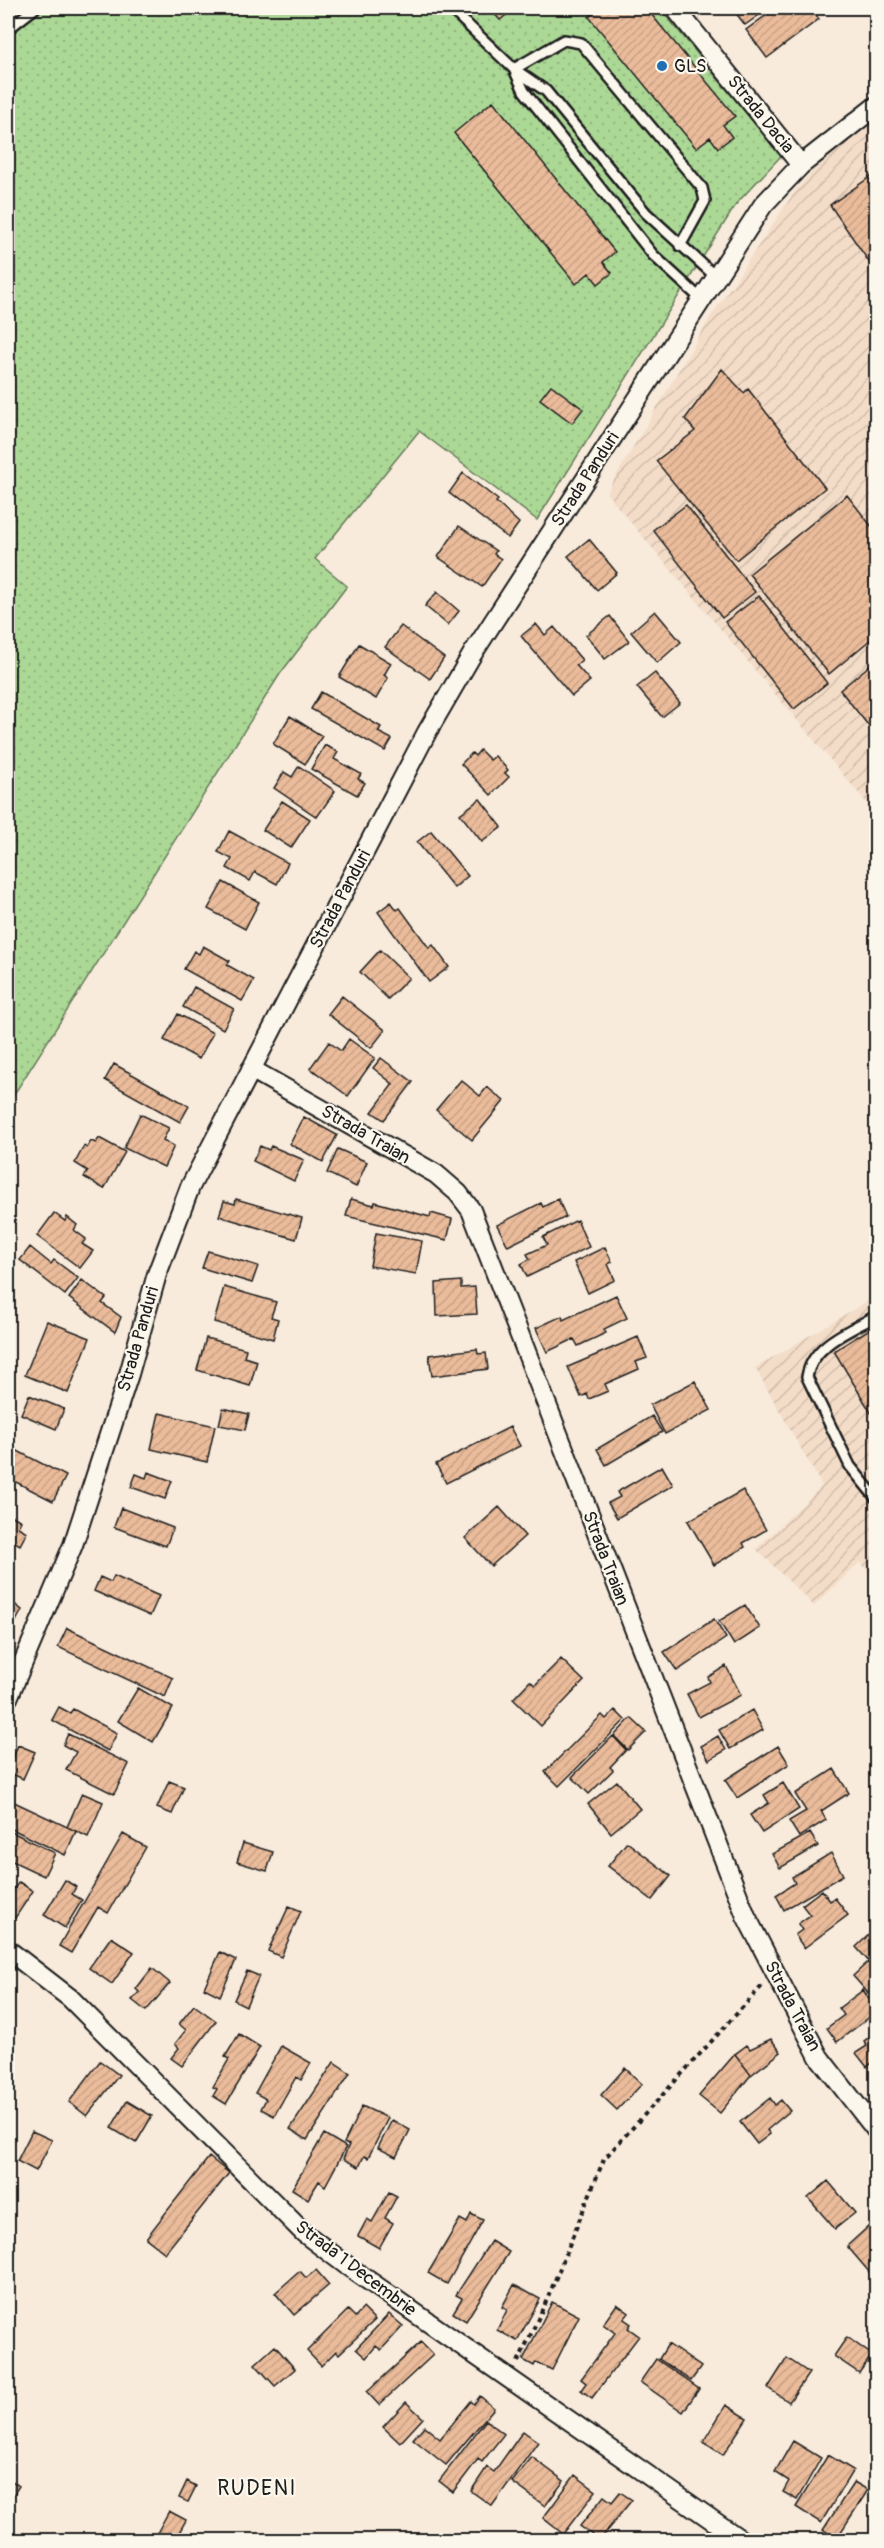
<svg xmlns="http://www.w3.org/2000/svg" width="884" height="2548" viewBox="0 0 884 2548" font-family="Pangolin,sans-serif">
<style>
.industrial{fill:url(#industrial-furrows)}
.grass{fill:url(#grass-dots);stroke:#647a59;stroke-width:1.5}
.building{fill:url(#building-hatch);stroke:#1c1c1c;stroke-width:1.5}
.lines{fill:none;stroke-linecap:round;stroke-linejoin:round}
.service-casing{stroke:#1c1c1c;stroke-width:14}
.minor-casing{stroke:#1c1c1c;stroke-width:22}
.path{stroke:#1c1c1c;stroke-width:4;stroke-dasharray:4.5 4.5;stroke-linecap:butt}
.service{stroke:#fbf7ec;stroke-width:9}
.minor{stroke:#fbf7ec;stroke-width:18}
.poi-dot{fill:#1f6fb2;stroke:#fbf7ec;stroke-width:2}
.labels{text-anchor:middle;stroke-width:4.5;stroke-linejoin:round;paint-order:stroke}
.poi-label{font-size:18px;fill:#1c1c1c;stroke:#fbf7ec;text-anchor:start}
.street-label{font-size:18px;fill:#1c1c1c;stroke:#fbf7ec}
.quarter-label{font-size:21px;letter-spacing:1.5px;fill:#1c1c1c;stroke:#fbf7ec}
</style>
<defs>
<pattern id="industrial-furrows" width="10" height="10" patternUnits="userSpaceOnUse" patternTransform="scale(1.5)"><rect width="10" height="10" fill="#f4ddc8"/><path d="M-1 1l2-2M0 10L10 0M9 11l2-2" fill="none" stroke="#d1bdab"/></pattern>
<pattern id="grass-dots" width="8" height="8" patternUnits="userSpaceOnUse" patternTransform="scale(1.5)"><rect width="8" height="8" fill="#acd896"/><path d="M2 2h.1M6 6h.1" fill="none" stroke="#93b981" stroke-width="1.8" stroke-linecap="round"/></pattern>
<pattern id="building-hatch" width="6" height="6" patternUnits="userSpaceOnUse" patternTransform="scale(1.5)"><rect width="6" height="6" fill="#ebbc9b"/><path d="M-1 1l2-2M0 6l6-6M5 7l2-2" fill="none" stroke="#c9a185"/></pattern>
</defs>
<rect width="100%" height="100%" fill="#f8ebdc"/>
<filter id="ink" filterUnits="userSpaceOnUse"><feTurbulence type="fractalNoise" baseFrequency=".0167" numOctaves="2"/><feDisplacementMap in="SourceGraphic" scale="12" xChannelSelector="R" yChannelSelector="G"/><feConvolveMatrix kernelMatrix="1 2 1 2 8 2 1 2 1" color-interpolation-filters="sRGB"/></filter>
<g filter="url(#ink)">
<path class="industrial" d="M 876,117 L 876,814 L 606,493 L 708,321 L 795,191 L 820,163 Z
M 876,1296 L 876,1580 L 860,1562 L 814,1606 L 756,1549 L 822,1486 L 755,1368 Z"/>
<path class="grass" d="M 8,8 L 660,8 L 781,156 L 737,203 L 537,520 L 419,431 L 315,559 L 347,586 L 280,674 L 8,1104 Z"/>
<path class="building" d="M 489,8 L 515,8 L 500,20 Z
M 601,8 L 646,8 L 735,116 L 723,125 L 732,137 L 718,148 L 710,137 L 696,148 L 589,17 Z
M 732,8 L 769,8 L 745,25 Z
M 776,8 L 811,8 L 819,19 L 767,58 L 746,30 Z
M 493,101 L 615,252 L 603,262 L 612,273 L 598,284 L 589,273 L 576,284 L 454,133 Z
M 876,173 L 876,272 L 830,205 Z
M 722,369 L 744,393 L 748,389 L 825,488 L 736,560 L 656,461 L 695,431 L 685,419 Z
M 551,385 L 583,409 L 572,423 L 540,399 Z
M 463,473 L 498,500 L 496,502 L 519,523 L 508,538 L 449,493 Z
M 847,495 L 876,532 L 876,635 L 829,674 L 749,574 Z
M 686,505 L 755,592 L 722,618 L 653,530 Z
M 459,526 L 496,551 L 494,554 L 501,559 L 482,587 L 438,557 Z
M 589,539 L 617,573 L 597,590 L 568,556 Z
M 437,592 L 459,611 L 448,625 L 425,606 Z
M 759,596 L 827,683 L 794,709 L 725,622 Z
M 655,611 L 681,642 L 657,663 L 631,632 Z
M 610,616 L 629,641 L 605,659 L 586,635 Z
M 536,624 L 545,635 L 554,627 L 582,660 L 576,665 L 590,681 L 572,696 L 521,636 Z
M 401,626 L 444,658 L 430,679 L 385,647 Z
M 359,644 L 391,663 L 384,675 L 388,678 L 376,699 L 339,677 Z
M 876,660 L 876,735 L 840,690 Z
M 655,673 L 680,703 L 662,717 L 637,687 Z
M 321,692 L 381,727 L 378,732 L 392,739 L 385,751 L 311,709 Z
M 290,716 L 322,736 L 305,764 L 273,744 Z
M 325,745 L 338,752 L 334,759 L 361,774 L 358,779 L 365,783 L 357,795 L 311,769 Z
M 480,750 L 490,760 L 495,756 L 508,770 L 505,773 L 509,777 L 491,795 L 461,764 L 472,753 L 475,756 Z
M 299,766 L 335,791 L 317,817 L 274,788 L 284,772 L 292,777 Z
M 480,799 L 502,827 L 482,842 L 460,814 Z
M 282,801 L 310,819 L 291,848 L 263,830 Z
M 229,831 L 288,863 L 277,884 L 255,872 L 250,881 L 227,868 L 232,859 L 218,852 Z
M 431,831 L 468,876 L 454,888 L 417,842 Z
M 223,882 L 259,902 L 245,929 L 208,909 Z
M 391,902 L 397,910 L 400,908 L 429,948 L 433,945 L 449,967 L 429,982 L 378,912 Z
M 203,946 L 230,961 L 227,965 L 254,980 L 242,1001 L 184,969 L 194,951 L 199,954 Z
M 380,950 L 409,978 L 388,999 L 360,972 Z
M 194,987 L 234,1009 L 223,1029 L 183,1007 Z
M 342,996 L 385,1030 L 371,1048 L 328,1014 Z
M 178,1014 L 213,1033 L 199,1059 L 164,1040 Z
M 349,1039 L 375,1058 L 348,1096 L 310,1068 L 329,1042 L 341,1051 Z
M 381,1058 L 413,1082 L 384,1120 L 372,1112 L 393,1084 L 373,1068 Z
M 114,1064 L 189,1106 L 180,1122 L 105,1080 Z
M 461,1080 L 480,1096 L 487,1087 L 504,1101 L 472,1140 L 436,1110 Z
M 140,1114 L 169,1128 L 163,1140 L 174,1146 L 164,1167 L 124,1148 Z
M 304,1117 L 337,1135 L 323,1162 L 290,1144 Z
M 99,1138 L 125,1152 L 104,1189 L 84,1177 L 88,1171 L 75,1163 L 84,1146 L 87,1148 L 91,1141 L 96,1143 Z
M 260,1146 L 269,1150 L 271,1146 L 304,1160 L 294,1181 L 253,1161 Z
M 338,1149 L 367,1162 L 356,1187 L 327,1173 Z
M 236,1199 L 302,1218 L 296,1239 L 219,1216 L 224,1201 L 235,1204 Z
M 351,1199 L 374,1205 L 375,1202 L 430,1217 L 431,1213 L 452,1219 L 447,1240 L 346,1216 Z
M 558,1199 L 566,1217 L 508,1246 L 497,1225 L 541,1203 L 543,1207 Z
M 54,1213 L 65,1221 L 67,1217 L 77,1225 L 74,1230 L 86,1239 L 82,1244 L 93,1251 L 80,1268 L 37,1236 Z
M 577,1220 L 589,1247 L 527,1277 L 521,1264 L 530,1259 L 527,1254 L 547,1245 L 543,1237 Z
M 376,1233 L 422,1241 L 416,1274 L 370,1266 Z
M 30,1247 L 51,1264 L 54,1260 L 78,1278 L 65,1295 L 20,1260 Z
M 605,1247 L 612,1262 L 608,1264 L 615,1280 L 588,1293 L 574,1262 Z
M 208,1251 L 258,1266 L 252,1283 L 202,1268 Z
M 82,1280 L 106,1298 L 102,1303 L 121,1317 L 115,1332 L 69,1298 Z
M 461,1281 L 461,1288 L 475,1287 L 477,1314 L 437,1316 L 436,1283 Z
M 224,1287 L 276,1302 L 271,1317 L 278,1319 L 273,1339 L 214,1322 Z
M 616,1295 L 627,1318 L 604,1329 L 606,1333 L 578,1346 L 574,1339 L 547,1352 L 536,1328 L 562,1316 L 563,1320 Z
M 47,1321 L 90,1338 L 68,1393 L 25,1375 Z
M 876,1325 L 876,1421 L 834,1351 Z
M 638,1337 L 647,1358 L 636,1362 L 639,1369 L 605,1384 L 608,1391 L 589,1399 L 587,1394 L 581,1397 L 568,1367 Z
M 206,1338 L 246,1349 L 244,1357 L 257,1361 L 250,1386 L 197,1370 Z
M 477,1349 L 478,1354 L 486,1353 L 488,1369 L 432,1376 L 429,1355 Z
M 695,1381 L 711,1410 L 665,1434 L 650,1405 Z
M 29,1395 L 64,1409 L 56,1429 L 21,1414 Z
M 223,1408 L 249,1414 L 245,1430 L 219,1425 Z
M 159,1413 L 215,1426 L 207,1462 L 151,1449 Z
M 652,1416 L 662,1432 L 606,1465 L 597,1449 Z
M 510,1427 L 520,1446 L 446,1483 L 436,1464 Z
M 8,1446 L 66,1476 L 53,1501 L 8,1478 Z
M 662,1466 L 673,1485 L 617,1518 L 608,1503 L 620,1497 L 617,1492 Z
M 148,1472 L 172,1481 L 165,1499 L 131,1487 L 136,1474 L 146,1478 Z
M 743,1490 L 766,1530 L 743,1543 L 745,1547 L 714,1565 L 688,1521 Z
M 499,1507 L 525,1536 L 491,1566 L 465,1538 Z
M 121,1508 L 173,1528 L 166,1546 L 114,1527 Z
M 8,1513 L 21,1521 L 18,1527 L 27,1532 L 20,1545 L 8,1538 Z
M 114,1576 L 159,1596 L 150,1616 L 94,1591 L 100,1577 L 111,1582 Z
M 8,1599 L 22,1610 L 15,1623 L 8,1618 Z
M 745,1605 L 760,1628 L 734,1645 L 719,1621 Z
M 714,1619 L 726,1638 L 677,1671 L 664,1652 Z
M 67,1628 L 173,1678 L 165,1697 L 58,1647 Z
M 561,1659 L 584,1681 L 541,1726 L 513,1699 L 530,1681 L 535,1685 Z
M 726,1666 L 741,1695 L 699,1717 L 687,1694 L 710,1682 L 708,1677 Z
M 138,1688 L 173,1708 L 153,1742 L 118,1721 Z
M 59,1707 L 70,1713 L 73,1709 L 117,1733 L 108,1751 L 52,1720 Z
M 615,1710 L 625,1720 L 559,1786 L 545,1772 L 602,1715 L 606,1719 Z
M 752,1710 L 763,1730 L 730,1749 L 719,1730 Z
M 631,1718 L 646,1732 L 628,1750 L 614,1736 Z
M 68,1734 L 129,1764 L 114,1794 L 66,1770 L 76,1752 L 63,1745 Z
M 613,1736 L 626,1750 L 610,1767 L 613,1770 L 589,1794 L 572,1777 Z
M 718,1736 L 726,1750 L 709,1760 L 701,1746 Z
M 18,1745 L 35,1752 L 23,1779 L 8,1772 Z
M 778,1746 L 789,1764 L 737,1798 L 725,1780 Z
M 834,1769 L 849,1793 L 821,1811 L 826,1820 L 799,1837 L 789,1821 L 806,1811 L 795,1794 Z
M 169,1781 L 184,1787 L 172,1814 L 157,1808 Z
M 617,1781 L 640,1809 L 611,1833 L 588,1804 Z
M 783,1783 L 799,1809 L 762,1833 L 750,1815 L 769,1803 L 764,1795 Z
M 82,1793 L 103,1802 L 88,1837 L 67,1827 Z
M 10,1800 L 76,1831 L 65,1855 L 8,1827 Z
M 12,1832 L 55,1853 L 44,1876 L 8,1859 L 8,1841 Z
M 810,1833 L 818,1846 L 780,1868 L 772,1854 Z
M 123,1834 L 146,1847 L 108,1913 L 98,1907 L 71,1953 L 59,1946 Z
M 627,1842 L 671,1876 L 652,1900 L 608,1866 Z
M 243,1843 L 273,1852 L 267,1871 L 237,1862 Z
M 831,1853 L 843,1875 L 784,1910 L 776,1895 L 795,1883 L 792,1877 Z
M 65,1880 L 76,1887 L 72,1894 L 82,1900 L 65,1928 L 44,1915 Z
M 19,1882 L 33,1891 L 15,1918 L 8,1913 L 8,1886 L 13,1890 Z
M 822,1890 L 830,1901 L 835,1898 L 848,1915 L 804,1948 L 795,1935 L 802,1930 L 798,1924 L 810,1915 L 802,1905 Z
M 289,1906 L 301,1911 L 281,1957 L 268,1951 Z
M 876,1928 L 876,1957 L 870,1963 L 856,1947 Z
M 111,1937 L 134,1952 L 112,1984 L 89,1968 Z
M 220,1952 L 236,1960 L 220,1996 L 204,1988 Z
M 868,1962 L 876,1971 L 876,1985 L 868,1993 L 853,1976 Z
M 152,1968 L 170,1983 L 146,2011 L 132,2000 L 139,1992 L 136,1989 Z
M 247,1971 L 259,1976 L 246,2006 L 234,2000 Z
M 863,1990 L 869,1999 L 874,1995 L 876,1999 L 876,2012 L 837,2042 L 827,2028 L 844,2015 L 839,2008 Z
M 194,2005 L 216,2021 L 182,2066 L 171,2058 L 179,2048 L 175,2044 L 186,2030 L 179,2024 Z
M 875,2033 L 876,2060 L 867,2067 L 856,2053 L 867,2046 L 864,2041 Z
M 239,2034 L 260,2047 L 226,2104 L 213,2096 L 217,2089 L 213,2087 L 229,2059 L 225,2057 Z
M 771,2039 L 781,2052 L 751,2075 L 735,2054 L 747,2045 L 750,2049 Z
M 281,2046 L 311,2063 L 301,2080 L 296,2077 L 274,2116 L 261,2109 L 266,2099 L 255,2093 Z
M 735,2054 L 751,2075 L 720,2113 L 699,2096 Z
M 100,2061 L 119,2075 L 87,2116 L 69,2102 Z
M 334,2062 L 350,2073 L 307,2140 L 290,2129 Z
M 625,2068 L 642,2084 L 617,2110 L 601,2095 Z
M 770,2098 L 775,2105 L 781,2100 L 790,2111 L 767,2130 L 770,2134 L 757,2144 L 740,2122 Z
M 127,2101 L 152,2116 L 136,2143 L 111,2128 Z
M 362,2106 L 388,2118 L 368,2158 L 364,2156 L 359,2167 L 343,2159 L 349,2145 L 344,2143 Z
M 392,2120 L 410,2130 L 396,2157 L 378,2148 Z
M 32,2131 L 52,2140 L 36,2171 L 17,2161 Z
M 324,2134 L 346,2147 L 325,2186 L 319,2181 L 308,2199 L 292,2189 Z
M 209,2157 L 229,2173 L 165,2253 L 146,2238 Z
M 828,2181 L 855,2213 L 835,2229 L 808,2198 Z
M 389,2192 L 397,2196 L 385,2218 L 393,2223 L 379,2248 L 358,2236 L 367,2219 L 372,2222 Z
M 471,2214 L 483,2220 L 447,2284 L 428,2273 L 460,2219 L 467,2223 Z
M 869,2226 L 874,2231 L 876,2229 L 876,2268 L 870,2273 L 847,2246 Z
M 491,2241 L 509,2252 L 466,2321 L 453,2313 L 462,2298 L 456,2295 Z
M 316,2270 L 329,2285 L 294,2315 L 275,2293 L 300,2271 L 306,2278 Z
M 514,2285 L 540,2299 L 517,2341 L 497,2330 L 507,2310 L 502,2307 Z
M 552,2302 L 579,2316 L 552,2370 L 536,2362 L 534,2366 L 523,2360 Z
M 617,2304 L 629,2313 L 624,2319 L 631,2324 L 628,2328 L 639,2336 L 592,2398 L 581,2390 L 586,2383 L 581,2379 L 615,2333 L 603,2324 Z
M 363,2308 L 375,2320 L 339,2354 L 336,2351 L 321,2366 L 307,2351 L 348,2310 L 355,2317 Z
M 389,2314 L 403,2326 L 381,2350 L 376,2346 L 366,2358 L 356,2349 Z
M 847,2337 L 872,2355 L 859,2373 L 834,2356 Z
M 421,2342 L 433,2355 L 379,2405 L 367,2392 Z
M 668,2344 L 701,2367 L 691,2381 L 659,2359 Z
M 275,2346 L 295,2369 L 275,2386 L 255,2364 Z
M 787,2358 L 809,2373 L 789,2402 L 768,2388 Z
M 656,2359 L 699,2389 L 683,2412 L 640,2382 Z
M 480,2396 L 494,2408 L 446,2465 L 413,2439 L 424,2426 L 440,2439 L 471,2401 L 474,2404 Z
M 406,2402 L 423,2418 L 400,2443 L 383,2427 Z
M 726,2405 L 747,2418 L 723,2455 L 703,2442 Z
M 486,2420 L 504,2434 L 482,2462 L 478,2459 L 453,2492 L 439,2481 Z
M 523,2431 L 538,2442 L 492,2506 L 471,2491 L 487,2467 L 494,2472 Z
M 793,2441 L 821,2458 L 797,2500 L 783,2492 L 789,2481 L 775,2472 Z
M 828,2455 L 853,2470 L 821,2523 L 796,2507 Z
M 532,2457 L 564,2481 L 545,2506 L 512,2482 Z
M 575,2475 L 596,2491 L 563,2534 L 543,2518 Z
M 8,2478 L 19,2486 L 8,2503 Z
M 187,2481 L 196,2486 L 188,2502 L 179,2498 Z
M 854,2482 L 868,2490 L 837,2538 L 823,2530 Z
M 620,2492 L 632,2500 L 599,2540 L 580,2526 L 604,2496 L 612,2502 Z
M 169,2511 L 186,2520 L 175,2540 L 157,2533 Z"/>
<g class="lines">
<g class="service-casing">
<path id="service" d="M 450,8 L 514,69 L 546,91 L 646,213 L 715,276
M 8,29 L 35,8
M 514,69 L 564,40 L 581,43 L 702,188 L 705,201 L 680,246
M 514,69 L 524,91 L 653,255 L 701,299
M 876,1316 C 850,1331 812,1344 807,1377 L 850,1466 L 876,1498"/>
</g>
<g class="minor-casing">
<path id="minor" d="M 675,8 L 801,165
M 251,1069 L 436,1174 L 458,1193 L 471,1210 L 746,1916 L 819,2057 L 876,2130
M 8,1698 L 73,1545 L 129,1374 L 157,1274 L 190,1187 L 427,732 L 473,653 L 763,205 L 801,165 L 876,106
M 8,1950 L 70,1998 L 304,2233 L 349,2267 L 741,2540"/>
</g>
<path class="path" d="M 518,2362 L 549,2295 L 604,2159 L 762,1986"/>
<use href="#service" class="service"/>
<use href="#minor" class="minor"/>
</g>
</g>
<circle class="poi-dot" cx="662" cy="66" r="6"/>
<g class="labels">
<g class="poi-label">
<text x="674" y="72">GLS</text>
</g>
<g class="street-label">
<text transform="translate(761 114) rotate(51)" y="6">Strada Dacia</text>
<text transform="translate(585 479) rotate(-57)" y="6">Strada Panduri</text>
<text transform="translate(340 899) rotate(-62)" y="6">Strada Panduri</text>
<text transform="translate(366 1134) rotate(30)" y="6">Strada Traian</text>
<text transform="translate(138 1339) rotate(-74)" y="6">Strada Panduri</text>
<text transform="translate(606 1558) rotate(69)" y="6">Strada Traian</text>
<text transform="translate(793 2006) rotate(62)" y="6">Strada Traian</text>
<text transform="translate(356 2268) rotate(37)" y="6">Strada 1 Decembrie</text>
</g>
<g class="quarter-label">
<text x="257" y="2495">RUDENI</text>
</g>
</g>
<rect width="884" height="2548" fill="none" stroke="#fbf7ec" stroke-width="30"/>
<rect x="15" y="15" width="854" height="2518" fill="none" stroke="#1c1c1c" stroke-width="2" filter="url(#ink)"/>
</svg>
